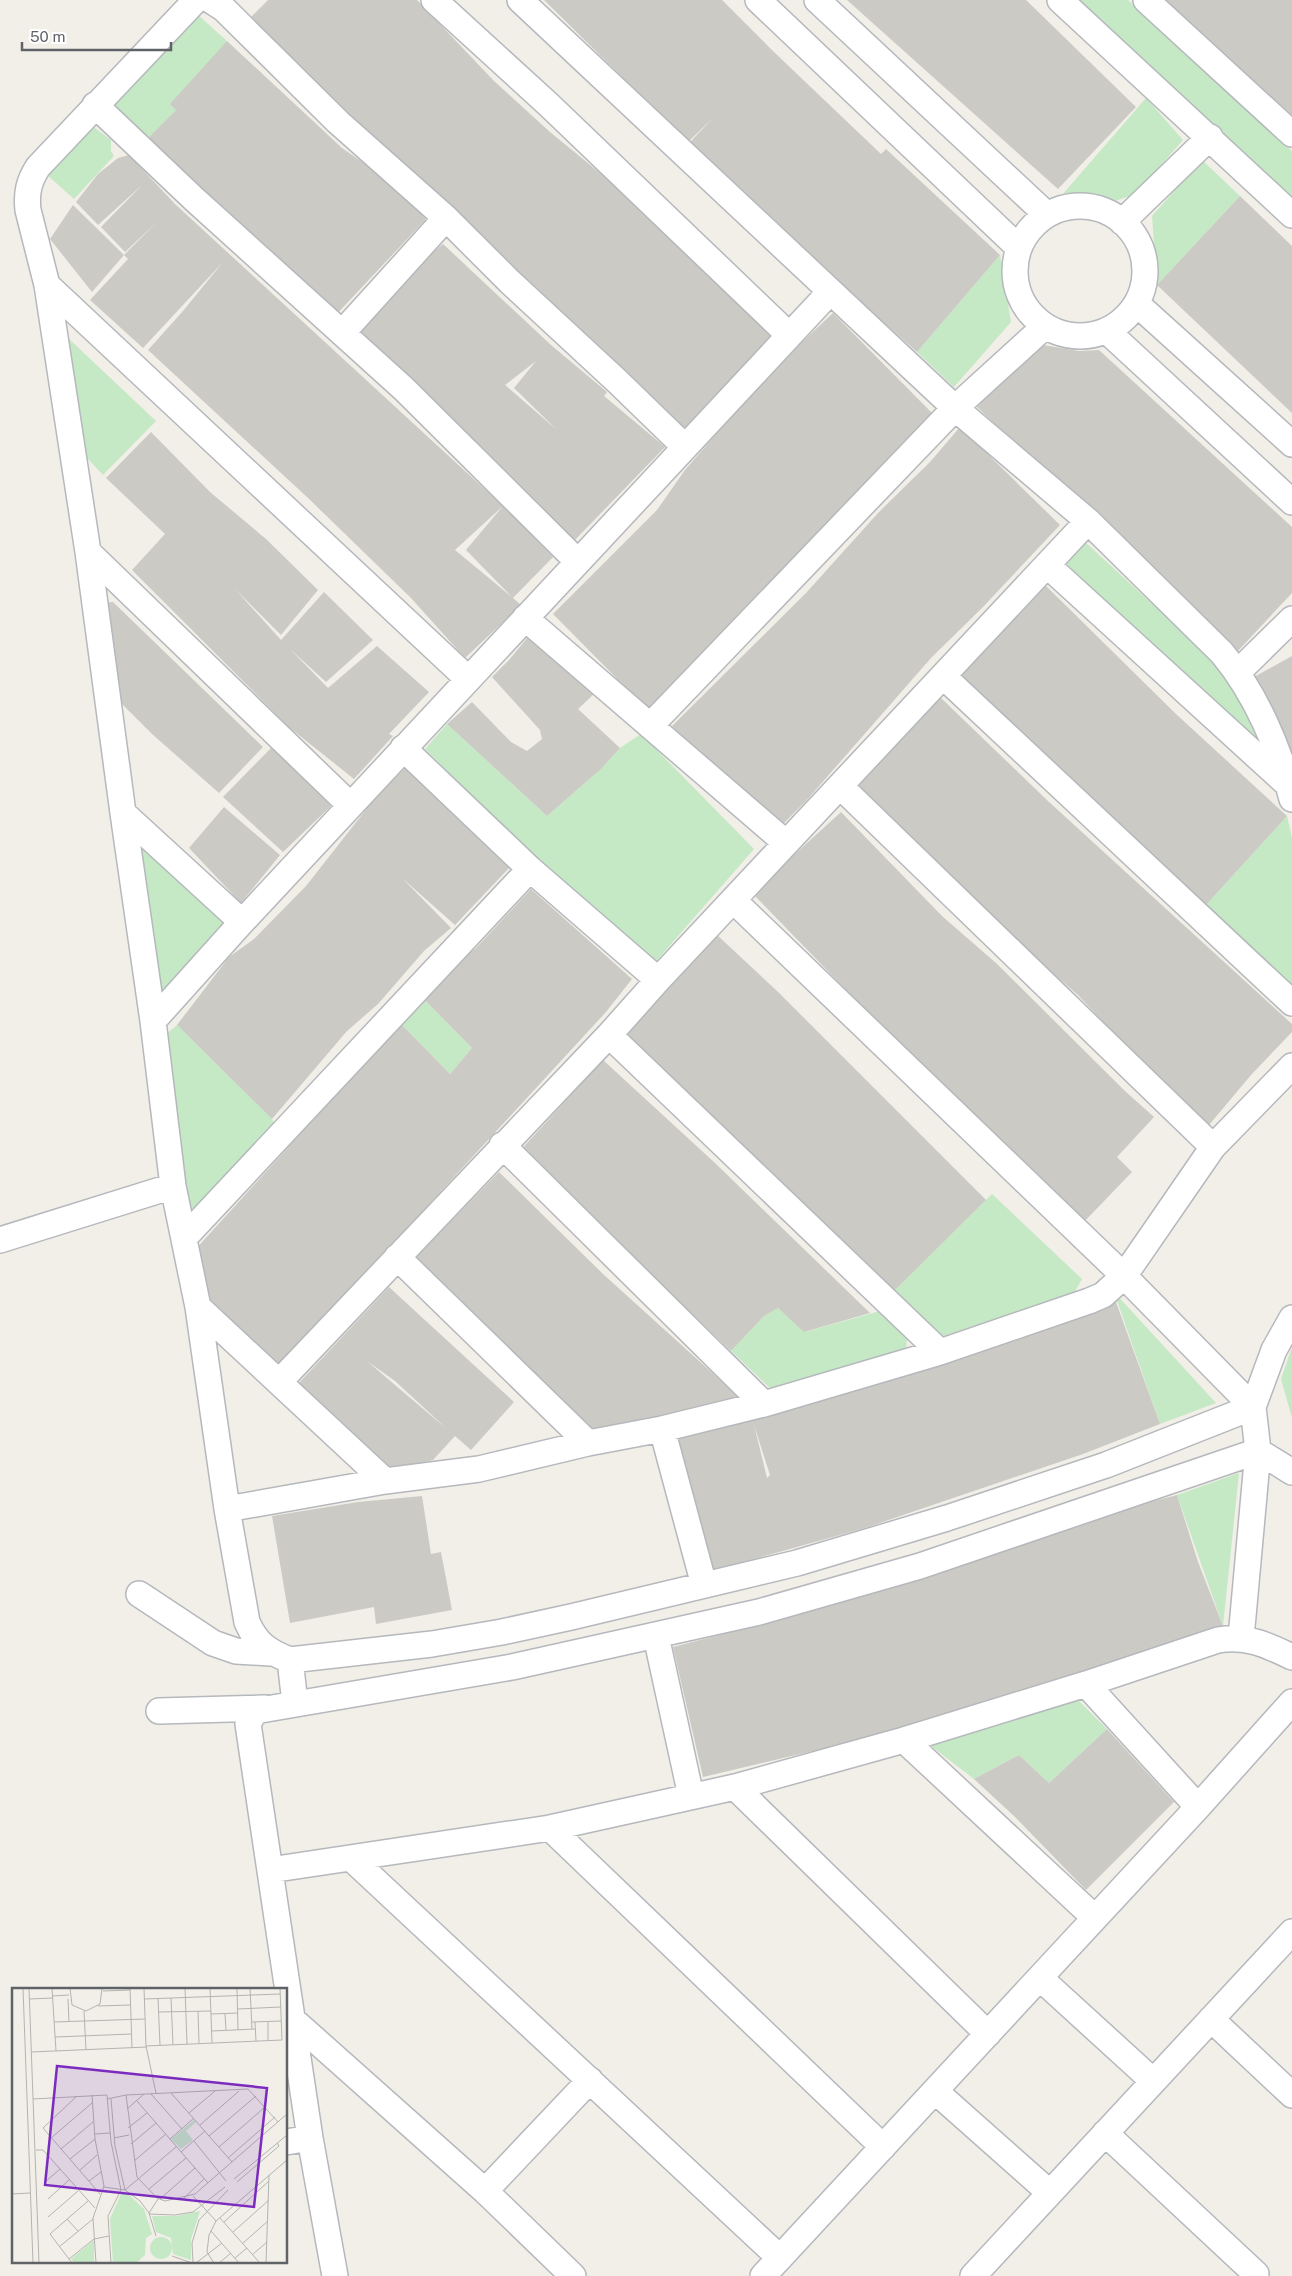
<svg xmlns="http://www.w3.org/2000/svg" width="1292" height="2276" viewBox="0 0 1292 2276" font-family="'Public Sans',sans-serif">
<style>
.green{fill:#c5e8c5}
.building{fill:#cccac5;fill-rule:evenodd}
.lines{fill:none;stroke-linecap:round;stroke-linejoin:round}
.minor-casing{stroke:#b5b8bc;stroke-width:28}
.minor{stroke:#fff;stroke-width:25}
.inset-road{fill:none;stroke:#b3b3b1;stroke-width:1}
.view{fill:#7b2cbf;fill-opacity:0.15;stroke:#7b2cbf;stroke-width:2.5}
.inset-edge{fill:none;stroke:#5f6368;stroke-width:2.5}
</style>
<rect width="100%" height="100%" fill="#f1efe8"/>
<path class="green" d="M 1074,0 L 1128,0 L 1292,151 L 1292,204 Z
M 198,15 L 227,41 L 176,110 L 146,140 L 113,102 Z
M 1146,98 L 1183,140 L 1136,194 L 1115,201 L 1062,195 Z
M 91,125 L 111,140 L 111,151 L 114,156 L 74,199 L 46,174 Z
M 1202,160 L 1240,196 L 1157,285 L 1152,216 Z
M 1000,255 L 1011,322 L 954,387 L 917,352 Z
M 68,338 L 156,421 L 103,475 L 73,443 L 61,339 Z
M 1083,540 L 1214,661 L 1237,693 L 1251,723 L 1262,755 L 1056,576 L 1070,549 Z
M 447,724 L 547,816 L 601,769 L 620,748 L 641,734 L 754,849 L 651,967 L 518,841 L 425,749 Z
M 1287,816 L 1292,838 L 1292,991 L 1205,906 Z
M 142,839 L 229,920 L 163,993 L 152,985 L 132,846 Z
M 420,995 L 472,1048 L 450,1074 L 402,1025 Z
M 177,1025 L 272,1119 L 277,1128 L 198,1210 L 185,1205 L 164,1036 Z
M 992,1194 L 1082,1279 L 1074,1293 L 943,1336 L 893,1292 Z
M 1114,1292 L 1216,1403 L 1160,1424 Z
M 778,1308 L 805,1332 L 880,1311 L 907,1338 L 906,1349 L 771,1389 L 731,1351 L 764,1316 Z
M 1292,1347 L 1292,1418 L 1281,1379 Z
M 1239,1473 L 1223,1626 L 1177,1495 Z
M 1077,1699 L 1107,1729 L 1049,1783 L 1019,1755 L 974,1779 L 931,1746 L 983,1727 Z"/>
<path class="building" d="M 268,0 L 417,0 L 494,81 L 550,132 L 611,182 L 772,335 L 684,433 L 518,271 L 408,170 L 299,66 L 251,17 Z
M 544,0 L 722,0 L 775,53 L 881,154 L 886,149 L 1000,255 L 917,352 L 797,245 L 690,142 L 714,117 L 688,142 Z
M 847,0 L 1026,0 L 1136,107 L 1058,189 Z
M 1162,0 L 1292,0 L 1292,115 L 1229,61 Z
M 227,41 L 342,148 L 381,175 L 426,219 L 334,317 L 146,140 L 176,110 L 170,104 Z
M 129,155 L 175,204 L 503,506 L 455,550 L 513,598 L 466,550 L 503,506 L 553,557 L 513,598 L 521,605 L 465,658 L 411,598 L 308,498 L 148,350 L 183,311 L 223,262 L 143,348 L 90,300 L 128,259 L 124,255 L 157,222 L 125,252 L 101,227 L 142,185 L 98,225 L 76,202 L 98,174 L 118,158 Z
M 1240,196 L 1292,246 L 1292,413 L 1157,285 Z
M 73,205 L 124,255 L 92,292 L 50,239 Z
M 443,244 L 551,345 L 607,392 L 604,396 L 665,447 L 574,541 L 359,331 L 402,286 L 415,266 ZM 536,361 L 514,388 L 557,430 L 505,385 Z
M 833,313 L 935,416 L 651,713 L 553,614 L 657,510 L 685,470 L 751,394 L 774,368 Z
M 1037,344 L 1079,351 L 1099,350 L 1292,527 L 1292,593 L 1237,652 L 977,407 Z
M 960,427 L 1060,525 L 983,607 L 931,658 L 806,801 L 780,827 L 722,777 L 672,726 L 806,593 L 878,513 L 930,462 Z
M 151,432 L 210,492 L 266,539 L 318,590 L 281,635 L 235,589 L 281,640 L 324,592 L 373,640 L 326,682 L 290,649 L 328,688 L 377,646 L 429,692 L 389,734 L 393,736 L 354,779 L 290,728 L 132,570 L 165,534 L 106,478 Z
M 1043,583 L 1176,714 L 1287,816 L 1205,906 L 954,678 Z
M 113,602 L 263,747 L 219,793 L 152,734 L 114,696 L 101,603 Z
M 532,632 L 595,693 L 578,709 L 620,748 L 601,769 L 547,816 L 447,724 L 472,702 L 511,742 L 527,751 L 542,739 L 540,730 L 492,677 L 509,660 Z
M 1292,656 L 1292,766 L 1254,677 Z
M 941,698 L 1048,801 L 1292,1024 L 1292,1032 L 1251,1075 L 1209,1125 L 1123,1043 L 1078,995 L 965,897 L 851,789 Z
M 272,747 L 331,806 L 283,852 L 223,797 Z
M 405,768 L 510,867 L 455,925 L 402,878 L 451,928 L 424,951 L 378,1004 L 347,1031 L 272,1119 L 177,1025 L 229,957 L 254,939 L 306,886 L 372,802 Z
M 224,807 L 280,855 L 241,903 L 189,848 Z
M 841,812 L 942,916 L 996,963 L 1125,1091 L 1154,1117 L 1117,1157 L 1132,1172 L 1082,1224 L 957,1104 L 752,893 Z
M 531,889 L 632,979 L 606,1012 L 432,1201 L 400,1240 L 279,1367 L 200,1298 L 194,1251 L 372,1055 L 402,1025 L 450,1074 L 472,1048 L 420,995 L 476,948 Z
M 716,934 L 776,990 L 986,1200 L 893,1292 L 620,1038 Z
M 603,1060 L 715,1163 L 870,1313 L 804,1332 L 778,1308 L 764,1316 L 731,1351 L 629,1253 L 518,1153 Z
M 499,1172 L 603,1274 L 740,1398 L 663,1418 L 586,1433 L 412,1261 Z
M 389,1287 L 514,1402 L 471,1450 L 455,1436 L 433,1460 L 393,1471 L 297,1385 ZM 367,1361 L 395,1381 L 447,1429 L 395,1385 Z
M 1116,1302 L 1160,1424 L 1083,1454 L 865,1528 L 708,1572 L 673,1439 L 752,1419 L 964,1357 ZM 754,1425 L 770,1475 L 767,1478 Z
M 1177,1495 L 1198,1562 L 1223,1626 L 1071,1678 L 851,1742 L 703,1777 L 673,1647 L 750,1627 L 1127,1508 Z
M 422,1496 L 431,1554 L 441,1552 L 452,1610 L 376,1624 L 374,1607 L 290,1623 L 272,1516 L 358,1502 Z
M 1107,1729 L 1174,1802 L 1086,1890 L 1014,1816 L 974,1779 L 1019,1755 L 1049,1783 Z"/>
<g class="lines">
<g class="minor-casing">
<path id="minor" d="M 196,0 L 38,167 C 29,181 26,193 28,210 L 47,285 L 88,552 L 123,813 L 153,1021 L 173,1186 L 198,1307 L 227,1509 L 247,1622 C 256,1643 268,1652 290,1660 L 432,1644 L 502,1632 L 571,1617 L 797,1563 L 947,1518 L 1106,1465 L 1253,1407
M 210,0 L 224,9 L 338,122 L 446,218 L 510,282 L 618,382 L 685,447
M 434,0 L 549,105 L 789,335
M 520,0 L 955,408 L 1088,521 L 1222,653 C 1256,694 1279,748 1292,799
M 758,0 L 1018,247
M 817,0 L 1046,214
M 1060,0 L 1292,215
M 1146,0 L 1292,134
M 95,105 L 194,199 L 404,389 L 578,562
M1015 271a65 65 0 1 1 130 0a65 65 0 1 1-130 0Z
M 1122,222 L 1210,137
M 47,285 L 468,679
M 1137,304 L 1292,444
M 1107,331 L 1292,502
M 342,333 L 446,218
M 88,552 L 350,805
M 1047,565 L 1285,782
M 525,618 L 786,843
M 1238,672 L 1292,619
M 943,676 L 1292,1003
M 650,726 L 955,408 L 1044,327
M 403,748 L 530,869 L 658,980
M 840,786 L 1213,1147
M 123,813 L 242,922
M 733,900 L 1124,1276 L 1253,1407
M 153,1021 L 242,922 L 830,292
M 609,1035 L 940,1352
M 502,1145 L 764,1404
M 184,1238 L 530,869
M 0,1240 L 173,1186
M 397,1257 L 588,1443
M 198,1307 L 385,1481
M 280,1381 L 609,1035 L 658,980 L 1088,521
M 662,1429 L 704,1585
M 1258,1451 L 1292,1472
M 227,1509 L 385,1481 L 479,1469 L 588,1443 L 662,1429 L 764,1404 L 940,1352 L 1089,1301 L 1103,1295 L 1124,1276 L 1213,1147 L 1292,1066
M 139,1594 L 213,1643 L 236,1651 L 270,1653
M 656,1636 L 691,1796
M 1241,1638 L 1258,1451 L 1253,1407 L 1274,1350 L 1292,1318
M 290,1660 L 295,1703
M 1086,1684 L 1198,1807
M 159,1711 L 265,1708
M 904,1740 L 1095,1918
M 735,1787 L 988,2034
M 550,1828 L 883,2147
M 352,1859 L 780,2258
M 270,1870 L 550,1828 L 735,1787 L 904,1740 L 1086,1684 L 1218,1640 C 1247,1635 1267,1645 1292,1657
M 1040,1978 L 1153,2081
M 1211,2019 L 1292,2095
M 293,2020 L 485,2191 L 573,2276
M 935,2091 L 1050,2193
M 1105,2133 L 1256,2274
M 286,2142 L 310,2138
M 485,2191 L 590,2080
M 335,2276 L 310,2138 L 248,1724 L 255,1711 L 512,1667 L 759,1612 L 920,1566 L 1258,1451
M 763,2276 L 1198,1807 L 1292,1702
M 973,2276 L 1292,1932"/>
</g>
<use href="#minor" class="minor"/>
</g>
<g transform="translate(12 1988)">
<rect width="275" height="275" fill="#f1efe8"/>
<path d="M 182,132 L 184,134 L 174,143 L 181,152 L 169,161 L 159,151 ZM 115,205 L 132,221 L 140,246 L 134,250 L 133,267 L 124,275 L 101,275 L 98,231 L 109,206 ZM 188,223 L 179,251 L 179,272 L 161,266 L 159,250 L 144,244 L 140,228 L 165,228 ZM138 260a11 11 0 1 1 22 0a11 11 0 1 1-22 0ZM 82,252 L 82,275 L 62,275 L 59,271 Z" fill="#c5e8c5"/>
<path class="inset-road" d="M 11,0 L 21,275M 17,0 L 27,275M 40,0 L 44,63M 58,0 L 60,17 L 74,23 L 88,16 L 90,0M 118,0 L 120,60M 132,0 L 134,58 L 144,105M 173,0 L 175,56M 198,0 L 200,55M 225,0 L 226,42M 238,0 L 240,41M 91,3 L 118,2M 40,8 L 57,7M 146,10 L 148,57M 159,10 L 161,57M 17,11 L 41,10M 56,11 L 57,34M 132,11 L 268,6M 86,18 L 118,17M 226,21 L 269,19M 72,23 L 74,62M 186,23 L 187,55M 147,24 L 199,23M 199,26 L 226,25M 213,26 L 214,42M 256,33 L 256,52M 42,34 L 133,31M 240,34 L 269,33M 243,34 L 244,53M 200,43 L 243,41M 43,49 L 120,46M 134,58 L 270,52 L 268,0M 19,64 L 135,59M 159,105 L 220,174M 139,106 L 170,141M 80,107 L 83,151 L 92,198 L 81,230 L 84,275M 114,107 L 125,189 L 145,210 L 153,213 L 183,206 L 275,126M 65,108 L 31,140 L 88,206M 21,111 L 95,107 L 99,154 L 109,202 L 96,228 L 99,275M 95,111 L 114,107 L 236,101 L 266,134M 99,111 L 103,158 L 113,202M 125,113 L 196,195M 115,121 L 132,106M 177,125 L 203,103M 188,137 L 227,103M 116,140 L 135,125M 83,146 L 98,145M 197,148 L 244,108M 39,150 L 80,115M 102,150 L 117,147M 158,151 L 182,130M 182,153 L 214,193M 119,156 L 144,135M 207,159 L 253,119M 49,161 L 81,134M 24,162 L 31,162 L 83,220M 169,164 L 193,143M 216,170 L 263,129M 58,171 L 83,151M 122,173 L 154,146M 68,182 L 85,167M 222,191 L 275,147M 77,193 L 89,184M 33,194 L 48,181M 225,194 L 267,158 L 265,155M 92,199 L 113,202 L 128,213 L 137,225 L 144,248M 137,201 L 174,170M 113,202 L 164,159M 0,206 L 18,205M 181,208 L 204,233M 36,211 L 57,192M 148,211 L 183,180M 171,211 L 192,191M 137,225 L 146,211M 137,226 L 163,227 L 181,224 L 213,199M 36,229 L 66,203M 208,230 L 248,275M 55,231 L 66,243M 212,234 L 257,193M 199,243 L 227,275M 221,244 L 257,212M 231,255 L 256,233M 47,259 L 81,231M 240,267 L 255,254M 160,268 L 180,275M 223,270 L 235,260M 57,271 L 82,251 L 97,248M 60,275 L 38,246 L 76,213M 181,275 L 180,255 L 187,232 L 216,202M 184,275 L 210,255M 202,275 L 195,264 L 197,247 L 204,233 L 275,172M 207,275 L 219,265M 254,275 L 257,187"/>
<path class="view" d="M 45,78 L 255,100 L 242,219 L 33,197 Z"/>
<rect width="275" height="275" class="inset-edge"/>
</g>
<path d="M22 42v8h149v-8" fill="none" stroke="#5f6368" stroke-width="2.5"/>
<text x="30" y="42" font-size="15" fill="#5f6368" stroke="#ffffff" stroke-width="4" paint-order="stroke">50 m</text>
</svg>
